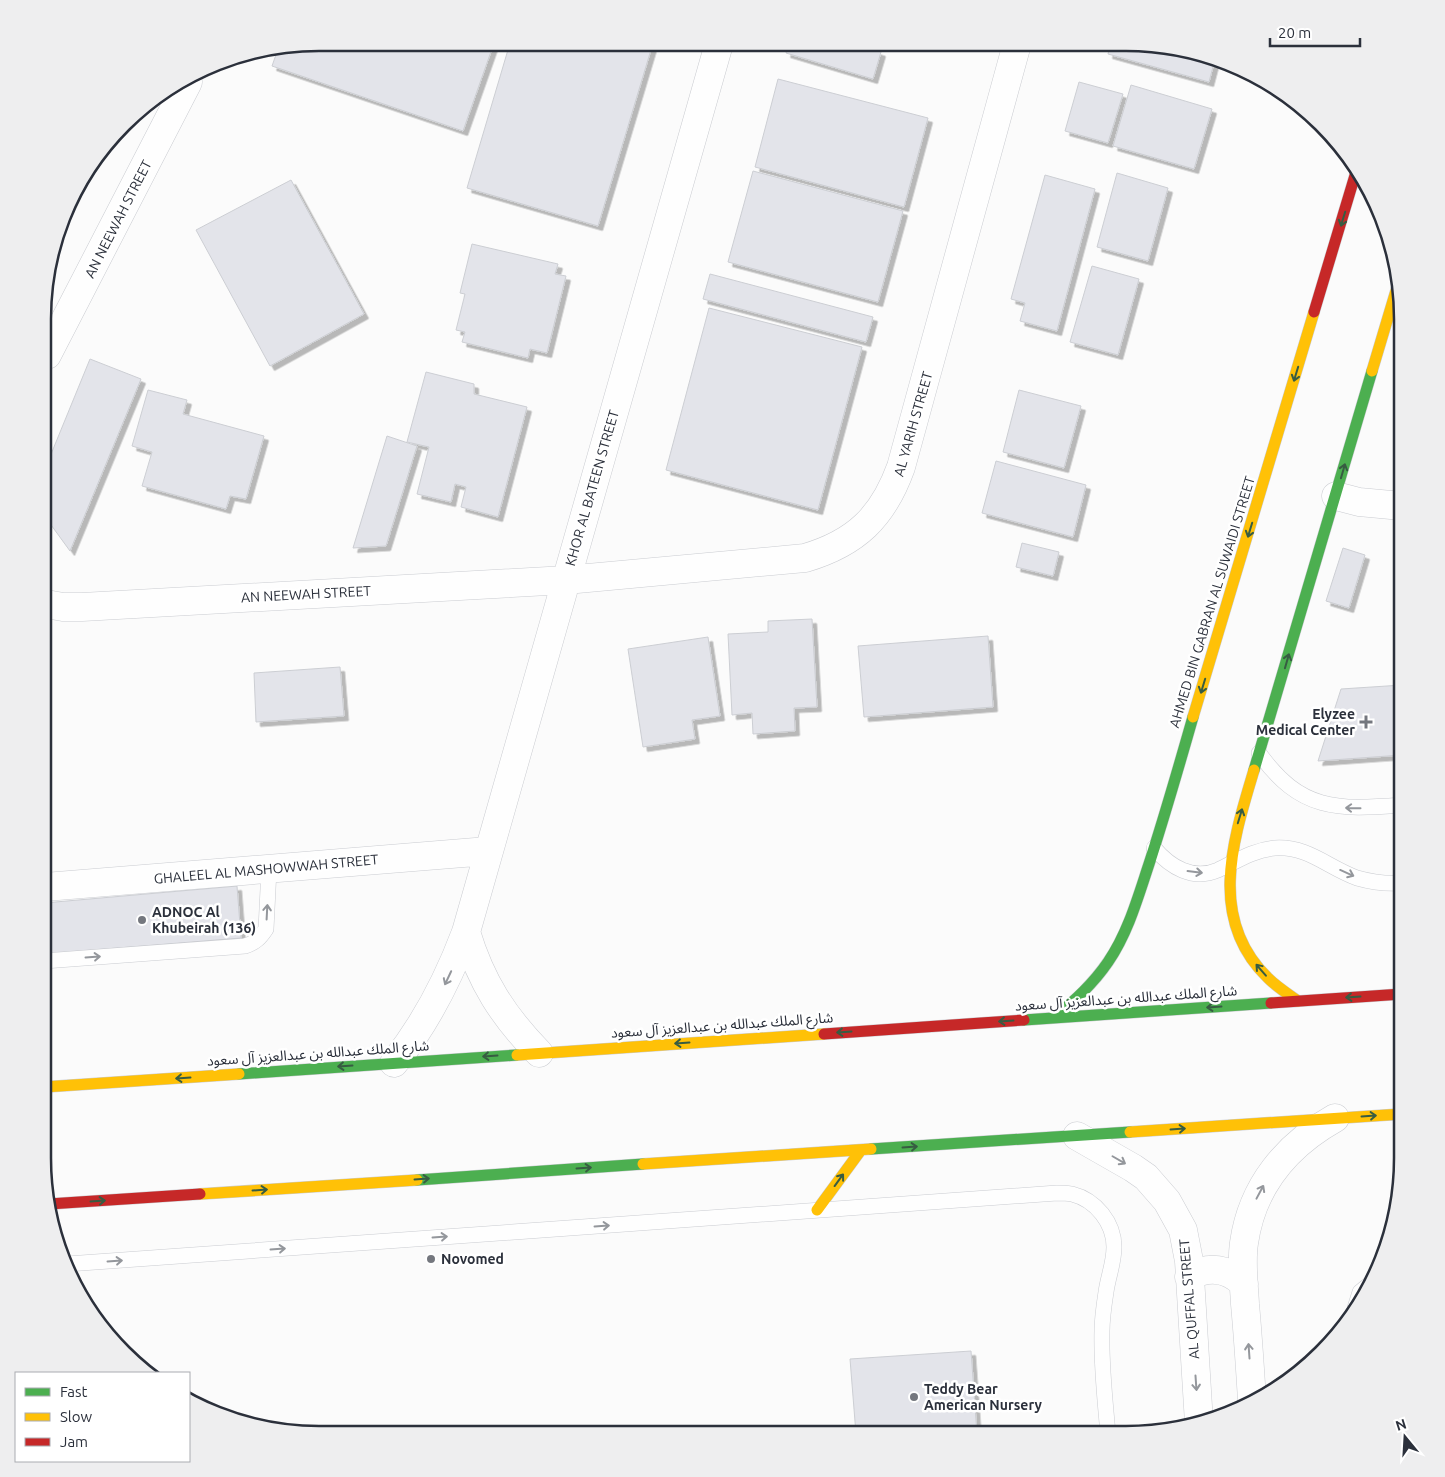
<svg xmlns="http://www.w3.org/2000/svg" width="1445" height="1477" viewBox="0 0 1445 1477" font-family="Ubuntu,'Noto Sans Arabic',sans-serif">
<style>
.building{fill:#e3e4ea;stroke:#ccced3;filter:url(#shadow)}
.lines{fill:none;stroke-linecap:round;stroke-linejoin:round}
.lane-casing{stroke:#caccd1;stroke-width:16}
.street-casing{stroke:#caccd1;stroke-width:29}
.fast-casing{stroke:#caccd1;stroke-width:12}
.slow-casing{stroke:#caccd1;stroke-width:12}
.jam-casing{stroke:#caccd1;stroke-width:12}
.lane{stroke:#fefefe;stroke-width:15}
.street{stroke:#fefefe;stroke-width:28}
.fast{stroke:#4caf50;stroke-width:11}
.slow{stroke:#ffc107;stroke-width:11}
.jam{stroke:#c62828;stroke-width:11}
.oneway{stroke:#375c42}
.oneway2{stroke:#94979c}
.poi-dot{fill:#74777e;stroke:#fff;stroke-width:2}
.labels{text-anchor:middle;stroke-width:5;stroke-linejoin:round;paint-order:stroke}
.street-label{font-size:14px;fill:#2b303b;stroke:#fff}
.poi-label{font-size:14px;font-weight:bold;fill:#2b303b;stroke:#fff;text-anchor:start}
.rim{fill:none;stroke:#2b303b;stroke-width:2.5}
</style>
<defs>
<filter id="shadow"><feDropShadow dx="4.5" dy="4.5" stdDeviation="0" flood-color="#0004"/></filter>
</defs>
<rect width="100%" height="100%" fill="#fbfbfb"/>
<path class="building" d="M 320,42 L 494,43 L 463,131 L 272,66 L 278,49 Z
M 510,43 L 653,43 L 598,226 L 467,188 Z
M 789,44 L 855,44 L 881,52 L 873,79 L 786,53 Z
M 1110,45 L 1161,45 L 1214,63 L 1209,82 L 1108,54 Z
M 778,79 L 928,118 L 904,207 L 755,167 Z
M 1079,82 L 1123,94 L 1108,143 L 1065,131 Z
M 1131,85 L 1212,109 L 1194,169 L 1113,146 Z
M 753,171 L 903,211 L 878,302 L 728,262 Z
M 1117,173 L 1168,188 L 1148,261 L 1097,247 Z
M 1045,175 L 1095,189 L 1057,331 L 1020,321 L 1025,303 L 1011,299 Z
M 291,180 L 364,314 L 270,366 L 196,230 Z
M 472,244 L 558,264 L 555,274 L 566,276 L 547,353 L 530,349 L 528,358 L 462,342 L 465,332 L 456,330 L 465,294 L 460,293 Z
M 1092,266 L 1139,279 L 1118,355 L 1070,342 Z
M 710,274 L 873,317 L 866,342 L 703,299 Z
M 709,308 L 862,347 L 818,510 L 666,470 Z
M 90,359 L 141,379 L 70,551 L 46,518 L 47,464 Z
M 426,372 L 474,384 L 474,394 L 527,407 L 498,517 L 461,507 L 466,487 L 455,484 L 451,502 L 417,494 L 429,447 L 407,442 Z
M 148,390 L 187,400 L 183,414 L 264,436 L 246,499 L 230,496 L 226,509 L 142,486 L 152,452 L 132,446 Z
M 1019,390 L 1081,406 L 1064,468 L 1003,452 Z
M 387,436 L 417,446 L 386,546 L 353,548 Z
M 996,461 L 1086,485 L 1073,537 L 982,513 Z
M 1022,543 L 1059,552 L 1053,576 L 1016,567 Z
M 1343,548 L 1365,555 L 1349,608 L 1326,601 Z
M 1402,577 L 1402,675 L 1401,675 L 1394,578 Z
M 812,619 L 817,707 L 794,708 L 795,731 L 753,734 L 752,713 L 732,715 L 728,634 L 768,632 L 768,621 Z
M 988,636 L 993,707 L 864,717 L 858,646 Z
M 708,637 L 720,716 L 692,720 L 695,739 L 643,747 L 628,649 Z
M 340,667 L 344,716 L 256,722 L 254,673 Z
M 1402,685 L 1402,755 L 1318,761 L 1341,689 Z
M 237,886 L 241,938 L 44,954 L 44,903 Z
M 971,1351 L 977,1434 L 856,1434 L 850,1359 Z"/>
<g class="lines">
<g class="lane-casing">
<path id="lane" d="M 1259,753 C 1300,811 1337,810 1402,805
M 1154,848 C 1170,867 1193,881 1218,870 C 1237,861 1253,850 1275,848 C 1308,846 1327,867 1357,878 C 1371,882 1387,884 1402,883
M 44,961 L 245,946 C 255,943 260,938 266,929 L 269,869
M 67,1264 L 1057,1193 C 1062,1193 1067,1193 1072,1194 C 1096,1200 1114,1223 1114,1247 C 1114,1263 1108,1277 1106,1292 C 1104,1305 1102,1318 1102,1331 C 1101,1365 1105,1399 1108,1434
M 1355,1308 L 1360,1292 L 1371,1283"/>
</g>
<g class="street-casing">
<path id="street" d="M 47,355 L 188,82
M 1336,496 L 1359,502 L 1402,506
M 46,604 L 63,607 L 82,607 L 566,580 L 805,558 C 856,543 883,517 901,467 L 1017,44
M 45,887 L 488,851
M 466,932 C 481,982 503,1016 539,1053
M 394,1063 C 426,1023 448,980 466,932 L 719,44
M 1077,1136 L 1133,1168 L 1146,1177 L 1167,1201 L 1183,1230 L 1189,1261 L 1199,1423
M 1189,1277 C 1209,1265 1228,1268 1244,1284
M 1252,1400 C 1250,1368 1248,1336 1245,1304 C 1244,1284 1241,1263 1244,1243 C 1252,1186 1287,1145 1335,1118"/>
</g>
<g class="fast-casing">
<path id="fast" d="M 1254,770 L 1372,371
M 1055,1017 C 1075,1000 1093,984 1108,962 C 1128,933 1138,897 1149,864 C 1165,815 1179,766 1193,717
M 1024,1020 L 1271,1003
M 239,1074 L 517,1055
M 871,1149 L 1130,1132
M 417,1180 L 643,1164"/>
</g>
<g class="slow-casing">
<path id="slow" d="M 1372,371 L 1398,284
M 1193,717 L 1314,312
M 1254,770 C 1233,840 1207,919 1268,978 C 1277,987 1288,994 1298,1001
M 517,1055 L 824,1034
M 44,1087 L 239,1074
M 1130,1132 L 1402,1114
M 643,1164 L 871,1149
M 200,1194 L 417,1180
M 817,1210 L 861,1150"/>
</g>
<g class="jam-casing">
<path id="jam" d="M 1314,312 L 1356,172
M 1271,1003 L 1402,994
M 824,1034 L 1024,1020
M 49,1204 L 200,1194"/>
</g>
<use href="#lane" class="lane"/>
<use href="#street" class="street"/>
<use href="#fast" class="fast"/>
<use href="#slow" class="slow"/>
<use href="#jam" class="jam"/>
</g>
<defs><path id="oneway-shaft" d="M-6 0H5M1.5-3L5.5 0L1.5 3" fill="none" stroke-width="1.6" stroke-linecap="round" stroke-linejoin="round" transform="scale(1.25)"/></defs>
<g class="oneway">
<use href="#oneway-shaft" transform="translate(1343 219) rotate(107)"/>
<use href="#oneway-shaft" transform="translate(1296 374) rotate(107)"/>
<use href="#oneway-shaft" transform="translate(1343 471) rotate(-74)"/>
<use href="#oneway-shaft" transform="translate(1250 530) rotate(107)"/>
<use href="#oneway-shaft" transform="translate(1287 661) rotate(-74)"/>
<use href="#oneway-shaft" transform="translate(1203 686) rotate(107)"/>
<use href="#oneway-shaft" transform="translate(1240 816) rotate(-73)"/>
<use href="#oneway-shaft" transform="translate(1261 970) rotate(-131)"/>
<use href="#oneway-shaft" transform="translate(1353 997) rotate(176)"/>
<use href="#oneway-shaft" transform="translate(1214 1007) rotate(176)"/>
<use href="#oneway-shaft" transform="translate(1006 1021) rotate(176)"/>
<use href="#oneway-shaft" transform="translate(844 1032) rotate(176)"/>
<use href="#oneway-shaft" transform="translate(682 1043) rotate(176)"/>
<use href="#oneway-shaft" transform="translate(490 1056) rotate(176)"/>
<use href="#oneway-shaft" transform="translate(345 1066) rotate(176)"/>
<use href="#oneway-shaft" transform="translate(183 1078) rotate(176)"/>
<use href="#oneway-shaft" transform="translate(1369 1116) rotate(-4)"/>
<use href="#oneway-shaft" transform="translate(1178 1129) rotate(-4)"/>
<use href="#oneway-shaft" transform="translate(910 1147) rotate(-4)"/>
<use href="#oneway-shaft" transform="translate(584 1168) rotate(-4)"/>
<use href="#oneway-shaft" transform="translate(422 1179) rotate(-4)"/>
<use href="#oneway-shaft" transform="translate(839 1180) rotate(-54)"/>
<use href="#oneway-shaft" transform="translate(260 1190) rotate(-4)"/>
<use href="#oneway-shaft" transform="translate(98 1201) rotate(-4)"/>
</g>
<g class="oneway2">
<use href="#oneway-shaft" transform="translate(1353 808) rotate(-179)"/>
<use href="#oneway-shaft" transform="translate(1195 872) rotate(7)"/>
<use href="#oneway-shaft" transform="translate(1347 873) rotate(24)"/>
<use href="#oneway-shaft" transform="translate(267 912) rotate(-87)"/>
<use href="#oneway-shaft" transform="translate(93 957) rotate(-4)"/>
<use href="#oneway-shaft" transform="translate(448 978) rotate(115)"/>
<use href="#oneway-shaft" transform="translate(1119 1160) rotate(30)"/>
<use href="#oneway-shaft" transform="translate(1260 1192) rotate(-62)"/>
<use href="#oneway-shaft" transform="translate(602 1226) rotate(-4)"/>
<use href="#oneway-shaft" transform="translate(440 1237) rotate(-4)"/>
<use href="#oneway-shaft" transform="translate(278 1249) rotate(-4)"/>
<use href="#oneway-shaft" transform="translate(115 1261) rotate(-4)"/>
<use href="#oneway-shaft" transform="translate(1249 1351) rotate(-94)"/>
<use href="#oneway-shaft" transform="translate(1196 1383) rotate(86)"/>
</g>
<g class="poi-dot">
<path d="M1363.5 714.5h5v5h5v5h-5v5h-5v-5h-5v-5h5z"/>
<circle cx="142" cy="920" r="5"/>
<circle cx="431" cy="1259" r="5"/>
<circle cx="914" cy="1397" r="5"/>
</g>
<g class="labels">
<g class="street-label">
<text transform="translate(118 219) rotate(-63)" y="5">AN NEEWAH STREET</text>
<text transform="translate(913 424) rotate(-74)" y="5">AL YARIH STREET</text>
<text transform="translate(592 488) rotate(-74)" y="5">KHOR AL BATEEN STREET</text>
<text transform="translate(306 594) rotate(-3)" y="5">AN NEEWAH STREET</text>
<text transform="translate(1212 602) rotate(-73)" y="5">AHMED BIN GABRAN AL SUWAIDI STREET</text>
<text transform="translate(266 869) rotate(-5)" y="5">GHALEEL AL MASHOWWAH STREET</text>
<text transform="translate(1126 998) rotate(-4)" y="5">شارع الملك عبدالله بن عبدالعزيز آل سعود</text>
<text transform="translate(722 1025) rotate(-4)" y="5">شارع الملك عبدالله بن عبدالعزيز آل سعود</text>
<text transform="translate(318 1053) rotate(-4)" y="5">شارع الملك عبدالله بن عبدالعزيز آل سعود</text>
<text transform="translate(1189 1299) rotate(-95)" y="5">AL QUFFAL STREET</text>
</g>
<g class="poi-label">
<text x="1355" y="719" text-anchor="end">Elyzee<tspan x="1355" dy="16">Medical Center</tspan></text>
<text x="152" y="917">ADNOC Al<tspan x="152" dy="16">Khubeirah (136)</tspan></text>
<text x="441" y="1264">Novomed</text>
<text x="924" y="1394">Teddy Bear<tspan x="924" dy="16">American Nursery</tspan></text>
</g>
</g>
<path d="M0 0H1445V1477H0ZM319 51H1126A268 268 0 0 1 1394 319V1158A268 268 0 0 1 1126 1426H319A268 268 0 0 1 51 1158V319A268 268 0 0 1 319 51Z" fill="#eeeeef" fill-rule="evenodd"/>
<path class="rim" d="M319 51H1126A268 268 0 0 1 1394 319V1158A268 268 0 0 1 1126 1426H319A268 268 0 0 1 51 1158V319A268 268 0 0 1 319 51Z"/>
<rect x="15" y="1372" width="175" height="90" fill="#ffffff" stroke="#aaacb1"/>
<rect x="25" y="1388" width="25" height="8" fill="#4caf50" stroke="#aaacb1"/>
<text x="60" y="1397" font-size="15" fill="#2b303b">Fast</text>
<rect x="25" y="1413" width="25" height="8" fill="#ffc107" stroke="#aaacb1"/>
<text x="60" y="1422" font-size="15" fill="#2b303b">Slow</text>
<rect x="25" y="1438" width="25" height="8" fill="#c62828" stroke="#aaacb1"/>
<text x="60" y="1447" font-size="15" fill="#2b303b">Jam</text>
<g transform="translate(1405 1437) rotate(342)" stroke="#ffffff" stroke-width="4" paint-order="stroke">
<path d="M0-4L9 19L0 12L-9 19Z" fill="#2b303b"/>
<text y="-8" font-size="14" font-weight="bold" text-anchor="middle" fill="#2b303b">N</text>
</g>
<path d="M1270 38v8h90v-8" fill="none" stroke="#2b303b" stroke-width="2.5"/>
<text x="1278" y="38" font-size="15" fill="#2b303b" stroke="#ffffff" stroke-width="4" paint-order="stroke">20 m</text>
</svg>
